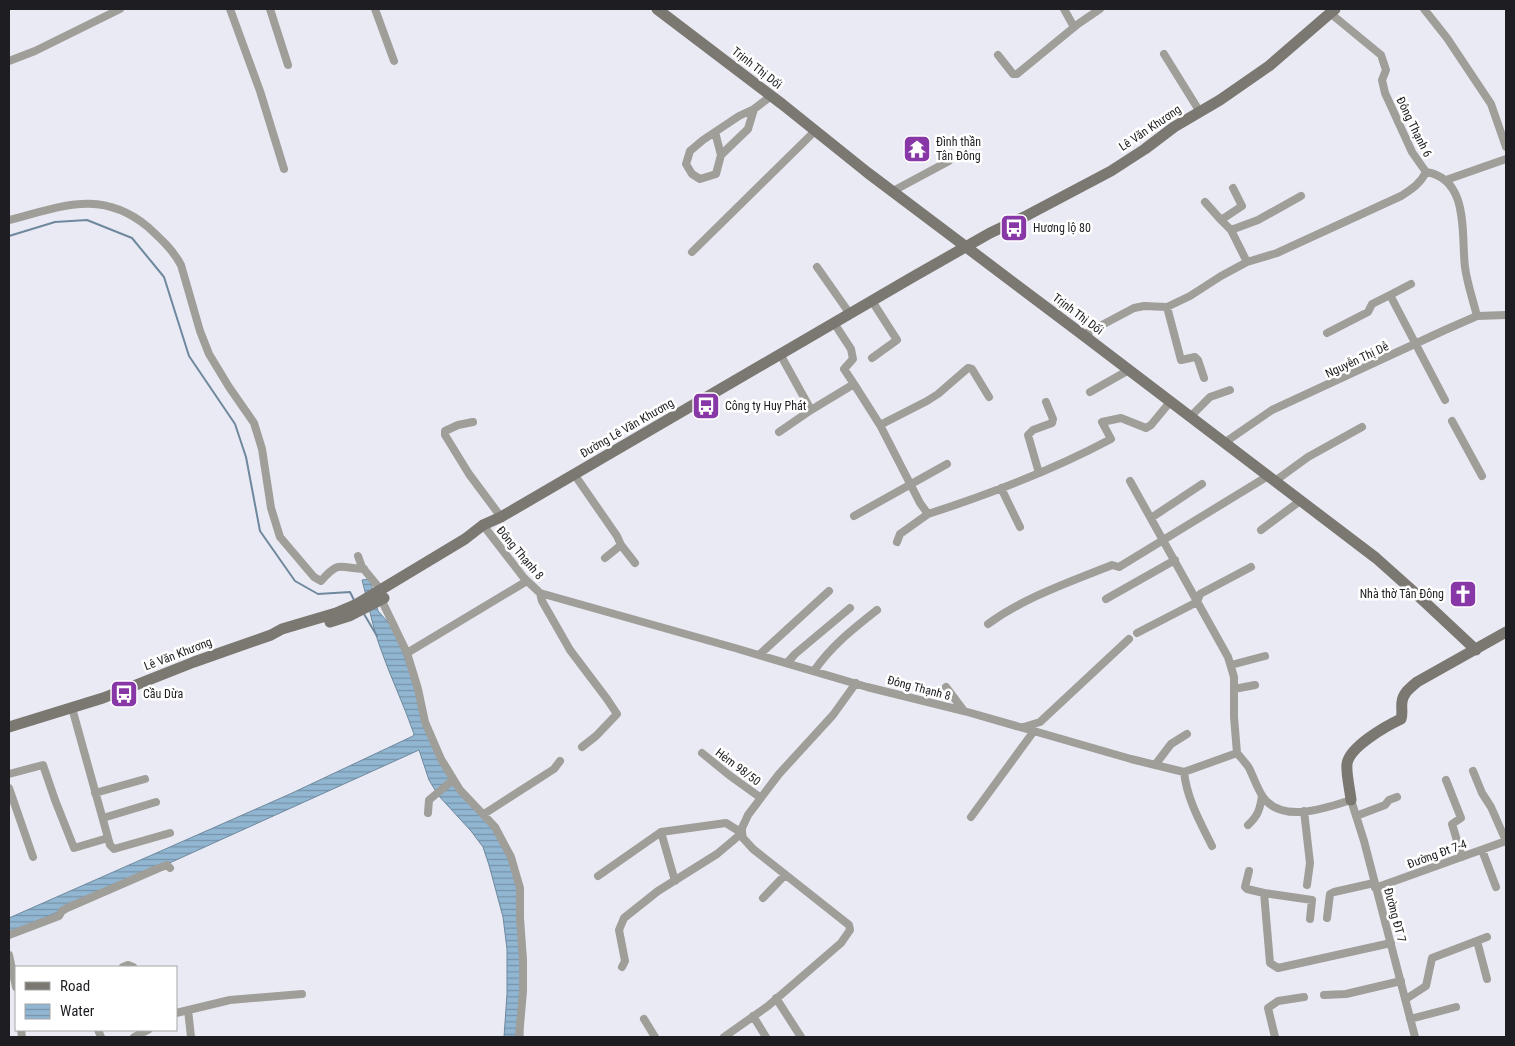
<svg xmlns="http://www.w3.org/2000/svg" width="1515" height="1046" viewBox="0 0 1515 1046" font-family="'Roboto Condensed',sans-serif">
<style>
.water{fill:url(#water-rules);stroke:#6e889d}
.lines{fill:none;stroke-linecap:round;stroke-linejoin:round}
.stream{stroke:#6e889d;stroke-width:2}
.street{stroke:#9f9e99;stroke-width:8}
.secondary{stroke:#7b7872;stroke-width:11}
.labels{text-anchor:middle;stroke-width:5;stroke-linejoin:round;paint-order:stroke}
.street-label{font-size:12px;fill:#1e1d21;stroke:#fff}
.poi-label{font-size:12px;fill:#1e1d21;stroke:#fff;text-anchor:start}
</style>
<defs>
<pattern id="water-rules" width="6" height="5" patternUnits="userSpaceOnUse" patternTransform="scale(1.25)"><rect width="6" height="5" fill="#91b6d2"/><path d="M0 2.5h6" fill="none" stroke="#7693aa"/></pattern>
</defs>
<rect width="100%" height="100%" fill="#eaeaf4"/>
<path class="water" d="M 370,579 L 378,611 L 395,630 L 444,769 L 495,828 L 516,877 L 523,1037 L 504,1037 L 507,994 L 507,949 L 503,917 L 489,865 L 483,847 L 471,831 L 438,795 L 429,780 L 419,750 L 143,875 L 9,933 L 9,918 L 290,794 L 413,736 L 414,734 C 404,705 390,676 380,647 C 372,625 368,602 362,580 Z"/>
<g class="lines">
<path class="stream" d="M 9,236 L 55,222 L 87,220 L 132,238 L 164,277 L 189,356 L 235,424 L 246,457 L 260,531 L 295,581 L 318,594 L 350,592 L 354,600
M 364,614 L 377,636"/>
<path class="street" d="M 230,9 L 260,91 L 284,169
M 270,9 L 288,65
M 375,9 L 394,61
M 1064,9 L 1074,27
M 1424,9 L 1447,38 L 1491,104 L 1506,147
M 1330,13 L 1381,55 L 1386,70 L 1382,80 L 1385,93 L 1412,152 L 1426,172 C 1470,179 1461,235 1465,267 C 1467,283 1473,300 1477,316
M 1164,54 L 1200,112
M 998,55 L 1013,74 L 1017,74 L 1078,24 L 1100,9
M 9,61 L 35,51 L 120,9
M 715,132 L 721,155 L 716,174 L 700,179 L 692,174 L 686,164 L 690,151 L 703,140 L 739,116 L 754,109 L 771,96
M 721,155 L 748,129 L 754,109
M 1446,180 L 1506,159
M 1233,188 L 1242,206 L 1221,220 L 1231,230 L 1247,262
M 893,191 L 949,161
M 1205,202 L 1221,220
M 9,220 C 61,207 101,188 148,227 C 161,239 173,250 181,265 L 200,331 L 209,354 L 229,387 L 254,423 L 262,449 L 271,508 L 280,537 L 314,577 L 321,581 C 339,560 339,568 364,569
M 1231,230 L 1258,220 L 1301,196
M 692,252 L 815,131
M 817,267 L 850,314
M 1390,295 L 1411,284
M 872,301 L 897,340 L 872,358
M 1167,307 L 1181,360 L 1195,357 L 1198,360 L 1204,378
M 1327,333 L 1368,312 L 1372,304 L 1390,295 L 1445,400
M 1083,335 L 1134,308 L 1144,306 L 1167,307 L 1190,296 L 1221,276 L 1247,262 L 1277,253 L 1401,196 C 1412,189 1420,184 1426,172
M 854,384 L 880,425 L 920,503 L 928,514 C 990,494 1053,470 1111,439 L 1102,422 L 1121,418 L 1146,428 L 1151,425 L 1170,402
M 1090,392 L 1129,370
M 811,410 L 854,384 L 844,369 L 853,359 L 851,349 L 834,323
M 1190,417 L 1210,397 L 1230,390
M 1452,421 L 1482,476
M 473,422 L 458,425 L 445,431 L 445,435 L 469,474 L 501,517
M 880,425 L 927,401 L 938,394 L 968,368 L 972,369 L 989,397
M 779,432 L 811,410 L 780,354
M 1224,443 L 1272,410 L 1445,330 L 1477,316 L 1506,315
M 1039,473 L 1028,435 L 1033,430 L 1052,423 L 1053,419 L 1046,402
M 574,474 L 617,536 L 621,545 L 605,558
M 1130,481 L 1228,657 L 1234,677 L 1234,717 L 1237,753
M 1275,481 L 1308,457 L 1362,427
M 1001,488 L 1020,527
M 854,516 L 947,464
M 1151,518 L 1202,484
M 483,525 L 524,578 L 540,593 L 735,648 L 867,687 L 964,711 L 1131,759 L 1184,772 L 1237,753 C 1241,758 1246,763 1249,768 C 1254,778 1257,788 1263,797 C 1282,824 1326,808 1351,800 L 1364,841 L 1415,1037
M 1261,530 L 1300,501
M 897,542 L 900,534 L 928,514
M 621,545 L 635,563
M 358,556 L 362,567 L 381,590
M 540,593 L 542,601 L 570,650 L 607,699 L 617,714 L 596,736 L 582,747
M 381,599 L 407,653 L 418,689 L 425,722 L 441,759 L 460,790 L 495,827 L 511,857 L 520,888 L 520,918 L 523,960 L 523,991 L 519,1037
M 1106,599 L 1175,560
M 988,624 C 1025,597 1070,582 1112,565 L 1119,567 L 1268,476
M 1137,633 L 1197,602 L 1200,594 L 1251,567
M 407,653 L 527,581
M 759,655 L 829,591
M 787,663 L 795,654 L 850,608
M 1231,665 L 1265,656
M 814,671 C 831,646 853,629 877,610
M 946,687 L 964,711
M 1234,689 L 1255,685
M 72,708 L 110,845 L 114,849 L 170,833
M 1024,727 L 1040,722 L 1129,639
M 702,753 L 729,775 L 761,798
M 1155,765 L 1171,744 L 1187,734
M 1473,771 L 1482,793 L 1491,807 L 1506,841
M 1184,772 C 1187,799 1200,822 1212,846
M 9,774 L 43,765 L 55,800 L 74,848 L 108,838
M 1446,780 L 1461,818 L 1452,824 L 1462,857
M 9,788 L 33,857
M 95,793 L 145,779
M 1304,811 L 1310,863 L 1307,885
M 428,813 L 429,800 L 453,780
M 484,814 L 554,769 L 560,761
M 1356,816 L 1385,805 L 1389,800 L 1397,797
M 971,817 L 1034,731
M 103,818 L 156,802
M 1248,825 C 1258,816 1260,809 1262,796
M 661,832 L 675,881
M 1482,850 L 1496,887
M 1249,871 L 1245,887 L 1247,889 L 1264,893 L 1270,963 L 1278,968 L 1391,943
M 598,876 L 661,832 L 726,823 L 742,833 L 717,854 L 658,891 L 624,918 L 619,930 L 625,961 L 622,967
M 1375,888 L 1506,841
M 1264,893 L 1312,900 L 1310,919
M 763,898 L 785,875
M 1327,918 L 1330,894 L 1334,892 L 1374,883
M 9,935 L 59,916 L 62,911 L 67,908 L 159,868 L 167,865 L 170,868
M 1477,941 L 1487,979
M 9,955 L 16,987
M 123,967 L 128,965 L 133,967
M 1324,995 L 1346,994 L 1401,981
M 776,998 L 801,1037
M 1406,999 L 1426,986 L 1432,958 L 1487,937
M 188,1010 L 191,1037
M 176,1013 L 230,1000 L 302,994
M 753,1016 L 766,1037
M 644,1019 L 655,1037
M 1410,1019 L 1456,1007
M 21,1030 L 22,1037
M 98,1030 L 101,1037
M 134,1037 L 148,1030
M 724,1037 L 768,1006 L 841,943 L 850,930 L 849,925 L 753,849 L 743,838 L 742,833 L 742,828 L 748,815 L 779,774 L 833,715 L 856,683
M 1275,1037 L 1268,1008 L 1278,1001 L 1304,997"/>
<path class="secondary" d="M 657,9 L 782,104 L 868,173 L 1083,335 L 1376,558 L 1413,591 L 1476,650
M 330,622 L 349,616 L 384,598
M 9,727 L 103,698 L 194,662 L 271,635 L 282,629 L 336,613 L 357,604 L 465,539 L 483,525 L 501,517 L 911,278 L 990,233 L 1024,217 L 1111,171 L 1145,149 L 1174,127 L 1220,100 L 1269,66 L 1335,9
M 1351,800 C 1350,790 1346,774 1347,764 C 1349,747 1386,726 1401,719 C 1403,713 1401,708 1402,702 C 1403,693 1410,688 1417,682 L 1506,632"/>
</g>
<defs>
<g id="temple-square" transform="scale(1.4375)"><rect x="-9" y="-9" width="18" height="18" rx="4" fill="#8837a7" stroke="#fff"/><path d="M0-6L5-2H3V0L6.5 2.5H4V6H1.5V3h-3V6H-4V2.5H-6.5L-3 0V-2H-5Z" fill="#fff"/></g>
<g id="bus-square" transform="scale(1.4375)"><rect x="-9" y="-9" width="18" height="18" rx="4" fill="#8837a7" stroke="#fff"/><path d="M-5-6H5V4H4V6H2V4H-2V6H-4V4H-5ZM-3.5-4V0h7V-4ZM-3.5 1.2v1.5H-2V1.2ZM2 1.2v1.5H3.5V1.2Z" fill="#fff"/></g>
<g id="church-square" transform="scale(1.4375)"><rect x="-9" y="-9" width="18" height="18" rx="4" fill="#8837a7" stroke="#fff"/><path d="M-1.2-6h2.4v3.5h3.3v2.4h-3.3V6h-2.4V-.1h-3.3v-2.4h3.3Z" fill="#fff"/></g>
</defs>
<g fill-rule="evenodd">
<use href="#temple-square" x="917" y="149"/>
<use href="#bus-square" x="1014" y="228"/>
<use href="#bus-square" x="706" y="406"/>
<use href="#church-square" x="1463" y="594"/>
<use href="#bus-square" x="124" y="694"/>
</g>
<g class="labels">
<g class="street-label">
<text transform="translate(757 68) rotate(38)" y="4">Trịnh Thị Dối</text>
<text transform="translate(1414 127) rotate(64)" y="4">Đông Thạnh 6</text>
<text transform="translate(1150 128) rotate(-34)" y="4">Lê Văn Khương</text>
<text transform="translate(1078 314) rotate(37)" y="4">Trịnh Thị Dối</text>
<text transform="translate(1357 360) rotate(-25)" y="4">Nguyễn Thị Dễ</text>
<text transform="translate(627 428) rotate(-30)" y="4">Đường Lê Văn Khương</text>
<text transform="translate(520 553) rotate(50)" y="4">Đông Thạnh 8</text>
<text transform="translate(178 654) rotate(-21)" y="4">Lê Văn Khương</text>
<text transform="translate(919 688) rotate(15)" y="4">Đông Thạnh 8</text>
<text transform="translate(738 767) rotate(37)" y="4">Hẻm 98/50</text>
<text transform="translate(1437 854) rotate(-20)" y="4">Đường Đt 7-4</text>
<text transform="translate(1395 915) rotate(75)" y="4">Đường ĐT 7</text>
</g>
<g class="poi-label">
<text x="936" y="146">Đình thần<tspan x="936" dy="14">Tân Đông</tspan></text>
<text x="1033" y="232">Hương lộ 80</text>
<text x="725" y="410">Công ty Huy Phát</text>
<text x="1444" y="598" text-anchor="end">Nhà thờ Tân Đông</text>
<text x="143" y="698">Cầu Dừa</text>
</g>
</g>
<rect width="1515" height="1046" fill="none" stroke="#1e1d21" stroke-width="20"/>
<rect x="15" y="966" width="162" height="65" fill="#ffffff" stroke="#a5a5a6"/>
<rect x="25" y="982" width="25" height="8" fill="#7b7872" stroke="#a5a5a6"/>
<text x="60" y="991" font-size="15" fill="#1e1d21">Road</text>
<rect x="25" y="1004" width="25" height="15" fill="url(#water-rules)" stroke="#a5a5a6"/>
<text x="60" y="1016" font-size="15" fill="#1e1d21">Water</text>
</svg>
